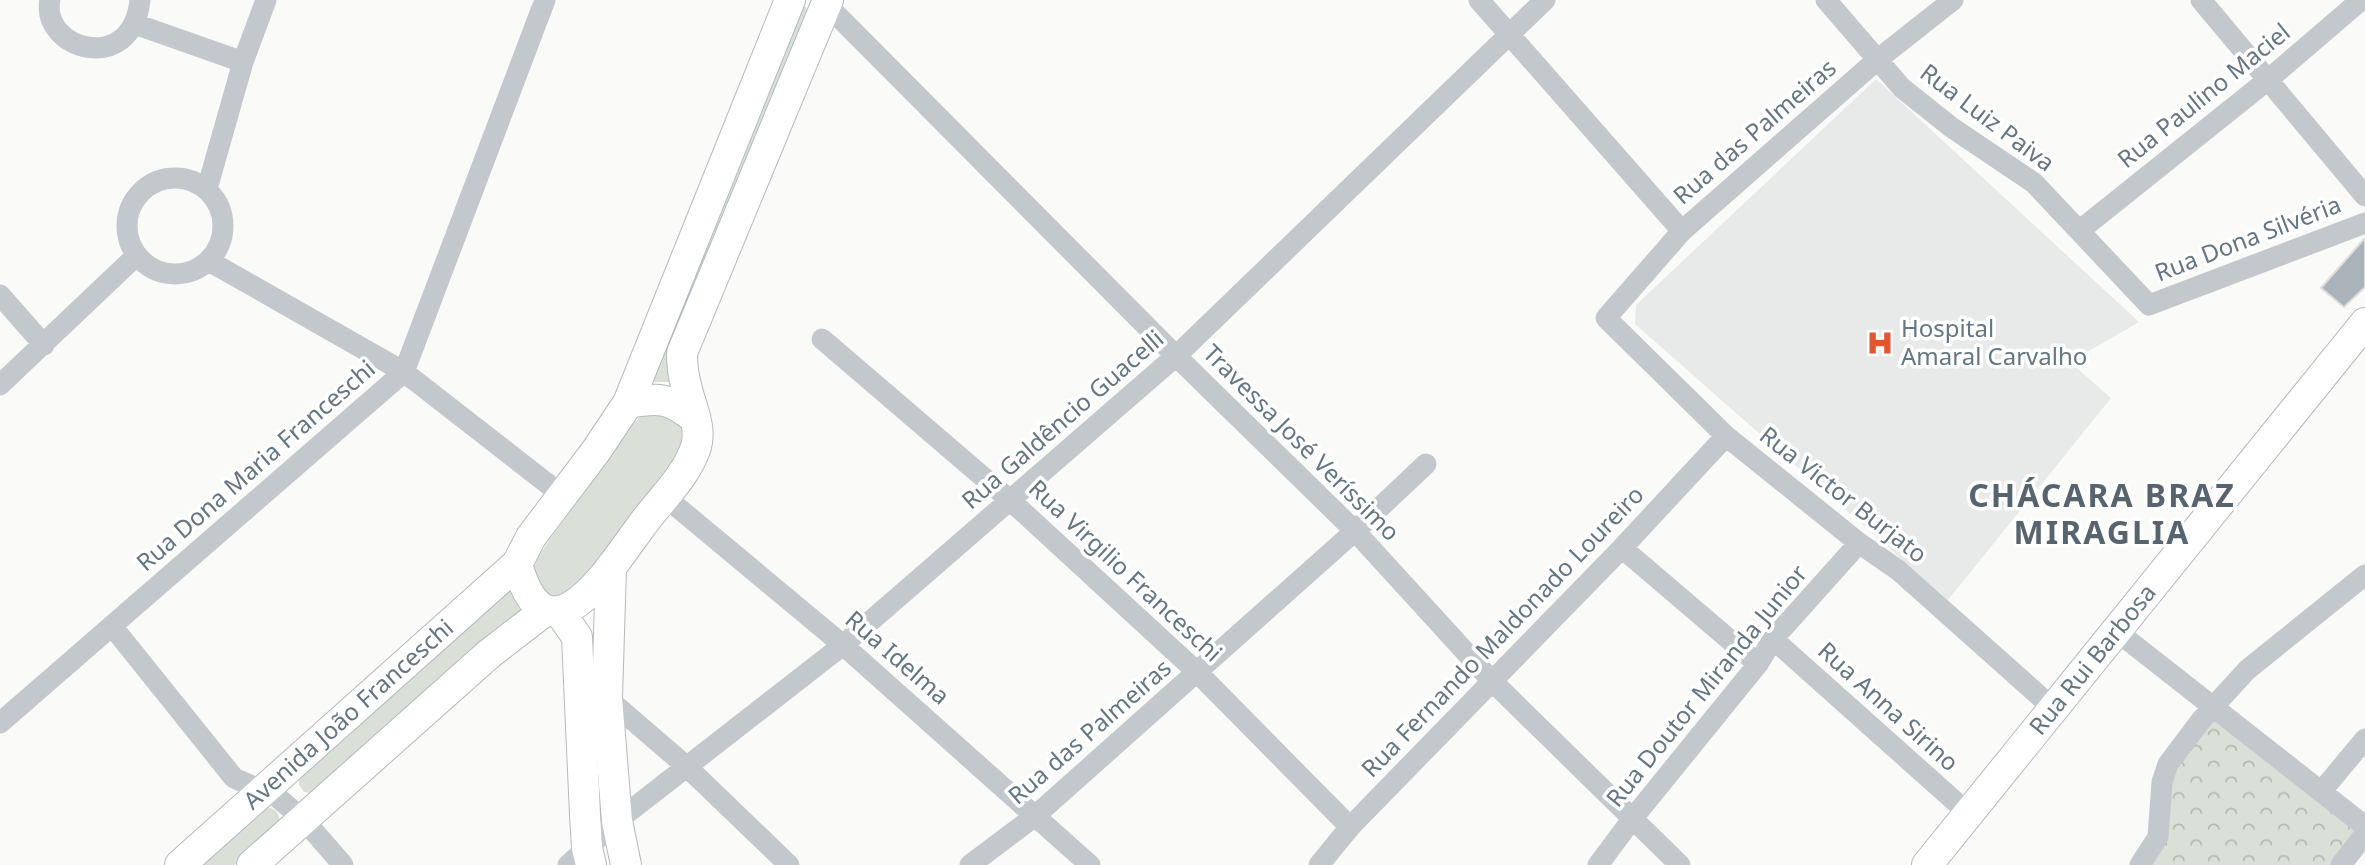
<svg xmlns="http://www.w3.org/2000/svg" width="2365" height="865" viewBox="0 0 2365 865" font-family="'Noto Sans',sans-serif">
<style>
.built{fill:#e8e9e9}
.green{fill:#dadfd7}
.forest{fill:url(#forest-crowns)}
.building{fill:#aab3b9;stroke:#dcdcda;stroke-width:2}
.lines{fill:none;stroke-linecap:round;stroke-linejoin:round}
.secondary-casing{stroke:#b3babf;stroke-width:32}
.street{stroke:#c3c8cc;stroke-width:21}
.secondary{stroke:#fff;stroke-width:30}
.labels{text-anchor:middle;stroke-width:7;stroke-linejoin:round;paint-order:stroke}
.street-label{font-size:24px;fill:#657683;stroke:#fff}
.poi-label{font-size:24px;fill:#657683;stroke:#fff;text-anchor:start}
.district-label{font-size:32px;font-weight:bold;letter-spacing:2px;fill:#57646e;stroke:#fff}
</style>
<defs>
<pattern id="forest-crowns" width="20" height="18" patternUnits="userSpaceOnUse" patternTransform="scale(1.75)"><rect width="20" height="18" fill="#dadfd7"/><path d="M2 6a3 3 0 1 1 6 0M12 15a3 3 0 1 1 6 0" fill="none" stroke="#b4b9b4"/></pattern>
</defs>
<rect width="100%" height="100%" fill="#fafaf8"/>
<path class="built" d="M 1876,79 L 2139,322 L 2070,362 L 2111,398 L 1948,600 L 1635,324 L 1636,305 Z"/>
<path class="green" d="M 802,7 L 806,7 L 807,13 L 671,382 L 655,382 L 642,385 Z
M 662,409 L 684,422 L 684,447 L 576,596 L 563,601 L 542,594 L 532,570 L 539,555 L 629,428 L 644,413 Z
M 514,580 L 530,611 L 500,625 L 321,789 L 311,793 L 304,792 L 299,785 L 299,778 Z
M 265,807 C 274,808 278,811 280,820 L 275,829 L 234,865 L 196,865 Z"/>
<path class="forest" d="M 2212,719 L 2360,831 L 2333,865 L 2148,865 L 2172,776 Z"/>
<path class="building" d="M 2365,238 L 2365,287 L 2344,307 L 2321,288 Z"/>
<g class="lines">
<g class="secondary-casing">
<g id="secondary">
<path d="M 790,0 L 628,403 L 596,451 L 531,537 L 517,564 C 548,673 611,566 642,525 C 660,500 686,477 696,447 C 702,426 690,405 686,385 C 683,374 682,364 682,353 L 828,0"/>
<path d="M 628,403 C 660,397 669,398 695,418"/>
<path d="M 611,567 L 607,698 L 617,821 L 626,865"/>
<path d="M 559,611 L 577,637 L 585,815 L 587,848 L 591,865"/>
<path id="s1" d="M 180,865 L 517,564"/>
<path d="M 252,865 L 489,654 L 546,610"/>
<path id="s2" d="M 1927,865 L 2365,323"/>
</g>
</g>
<path class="street" d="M 50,0 C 40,49 132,77 140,0
M 822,0 L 1176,356 L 1355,531 L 1492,681 L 1680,865
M 1479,0 L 1682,231
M 1826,0 L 1902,88 L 1951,127 L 2034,183 L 2149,305 L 2365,223
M 1953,0 L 1877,60 L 1682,231 L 1606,318 L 1726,436 L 1859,543 L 1898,570 L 2053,708
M 2201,0 L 2365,196
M 135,24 L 243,62
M127 226a48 48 0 1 1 96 0a48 48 0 1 1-96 0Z
M 207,189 L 243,62 L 266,0
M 2079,231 L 2269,79 L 2361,0
M 209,261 L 404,372 L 562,495
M 0,295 L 44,345
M 822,339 L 1011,501 L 1197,672 L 1350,827
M 0,385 L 136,256
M 664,496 L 843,645 L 1090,865
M 1622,548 L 1758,664
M 112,626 L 234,778 L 277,797 L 304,820 L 343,865
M 2115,630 L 2365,826
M 1773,639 L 1968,813
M 607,698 L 686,766 L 789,865
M 0,723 L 404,372 L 545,0
M 2321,792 L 2365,739
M 568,865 L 617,821 L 843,645 L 1176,356 L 1545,0
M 970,865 L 1035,816 L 1355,531 L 1426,464
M 1319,865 L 1350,827 L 1622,548 L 1726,436
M 1598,865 L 1633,818 L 1758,664 L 1773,639 L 1859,543
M 2140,865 L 2158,837 L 2162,782 L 2168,764 L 2202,719 L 2247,670 L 2365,575
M 2341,865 L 2365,834"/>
<use href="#secondary" class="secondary"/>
</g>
<defs>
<g id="hospital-bare" transform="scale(2.1)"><path d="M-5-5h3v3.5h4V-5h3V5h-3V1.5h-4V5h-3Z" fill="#e4572e" stroke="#fff" stroke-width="2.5" paint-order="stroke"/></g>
</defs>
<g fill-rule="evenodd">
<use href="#hospital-bare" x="1880" y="343"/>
</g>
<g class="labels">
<g class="street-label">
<text transform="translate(2204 96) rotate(-39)" y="8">Rua Paulino Maciel</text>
<text transform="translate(1987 118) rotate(37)" y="8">Rua Luiz Paiva</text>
<text transform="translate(1755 132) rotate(-41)" y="8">Rua das Palmeiras</text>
<text transform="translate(2248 239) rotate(-21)" y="8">Rua Dona Silvéria</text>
<text transform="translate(1063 420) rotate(-41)" y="8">Rua Galdêncio Guacelli</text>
<text transform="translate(1301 443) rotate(45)" y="8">Travessa José Veríssimo</text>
<text transform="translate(256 466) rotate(-41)" y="8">Rua Dona Maria Franceschi</text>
<text transform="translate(1843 495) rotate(38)" y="8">Rua Victor Burjato</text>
<text transform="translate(1125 571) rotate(43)" y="8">Rua Virgilio Franceschi</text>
<text transform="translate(1503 632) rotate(-46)" y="8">Rua Fernando Maldonado Loureiro</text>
<text transform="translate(897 658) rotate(41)" y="8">Rua Idelma</text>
<text dy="8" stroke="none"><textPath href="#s2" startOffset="264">Rua Rui Barbosa</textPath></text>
<text transform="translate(1707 686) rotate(-51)" y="8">Rua Doutor Miranda Junior</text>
<text transform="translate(1888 707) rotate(42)" y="8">Rua Anna Sirino</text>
<text dy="8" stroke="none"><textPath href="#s1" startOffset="226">Avenida João Franceschi</textPath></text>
<text transform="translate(1090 732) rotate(-41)" y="8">Rua das Palmeiras</text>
</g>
<g class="poi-label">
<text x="1901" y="337">Hospital<tspan x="1901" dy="28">Amaral Carvalho</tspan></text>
</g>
<g class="district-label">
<text x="2102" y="507">CHÁCARA BRAZ<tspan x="2102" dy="37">MIRAGLIA</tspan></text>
</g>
</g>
</svg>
